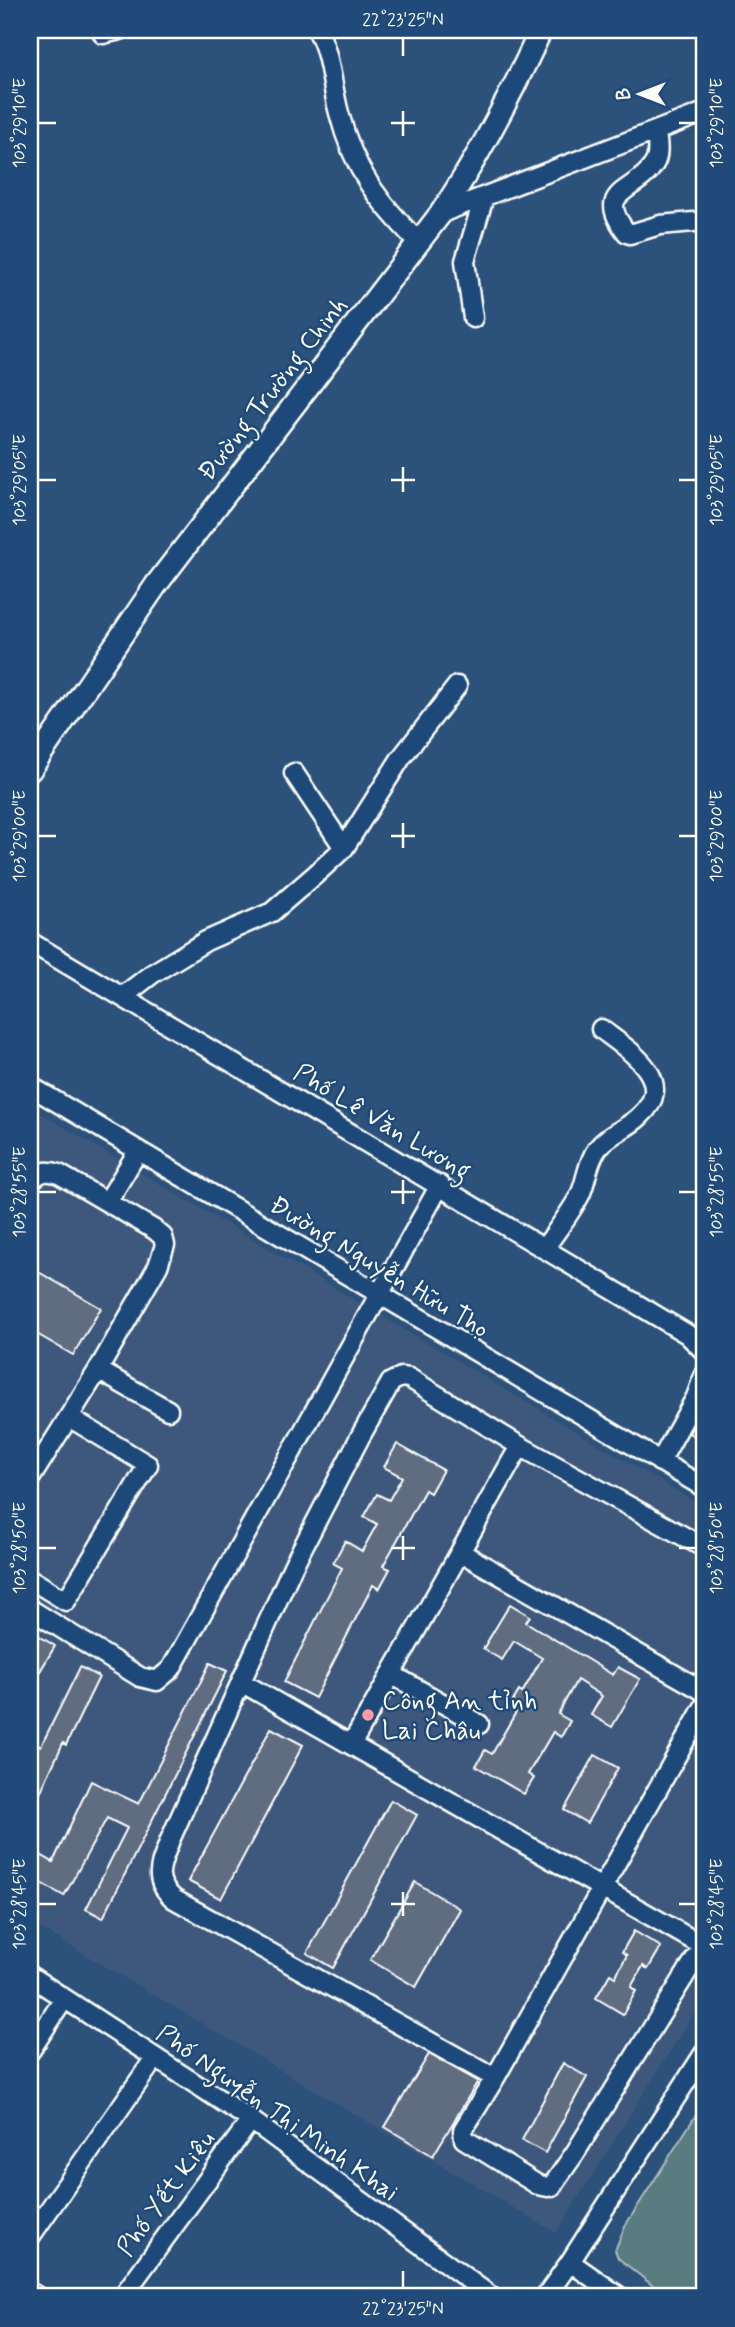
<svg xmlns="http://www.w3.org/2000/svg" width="735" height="2327" viewBox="0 0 735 2327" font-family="Mynerve,sans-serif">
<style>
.built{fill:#3c597c}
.green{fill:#587b7f;stroke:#acbdbf;stroke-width:2}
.building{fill:#606d80;stroke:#fff;stroke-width:2}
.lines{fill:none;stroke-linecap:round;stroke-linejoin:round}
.minor-casing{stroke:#fff;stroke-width:23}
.major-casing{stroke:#fff;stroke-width:26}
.minor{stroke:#1f4a7a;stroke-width:18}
.major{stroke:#1f4a7a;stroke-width:21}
.ticks{fill:none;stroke:#fff;stroke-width:2.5}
.poi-dot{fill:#ff9aa2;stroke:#1f4a7a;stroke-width:2.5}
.labels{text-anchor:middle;stroke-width:5;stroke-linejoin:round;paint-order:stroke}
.street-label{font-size:26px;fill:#fff;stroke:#1f4a7a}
.poi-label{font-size:26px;fill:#fff;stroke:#1f4a7a;text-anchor:start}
.neatline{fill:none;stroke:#fff;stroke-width:2.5}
.ticks-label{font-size:18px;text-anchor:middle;fill:#fff}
</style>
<rect width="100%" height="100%" fill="#2c517b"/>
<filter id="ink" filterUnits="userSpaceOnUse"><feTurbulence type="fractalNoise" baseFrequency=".0143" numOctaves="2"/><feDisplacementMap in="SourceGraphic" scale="14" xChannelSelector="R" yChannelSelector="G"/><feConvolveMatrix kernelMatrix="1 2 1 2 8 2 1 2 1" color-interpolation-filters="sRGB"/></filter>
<g filter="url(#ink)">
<path class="built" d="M 30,1107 L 705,1508 L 705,1996 L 556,2233 L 30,1922 Z"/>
<path class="green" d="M 705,2101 L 705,2297 L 667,2297 L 618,2258 L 615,2250 L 625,2226 Z"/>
<path class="building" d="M 30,1267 L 101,1308 L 73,1355 L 30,1330 Z
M 705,1405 L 705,1442 L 689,1433 Z
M 397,1444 L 443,1470 L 430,1493 L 425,1490 L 383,1566 L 390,1569 L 379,1589 L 373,1585 L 315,1698 L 284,1682 L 342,1568 L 333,1563 L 345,1541 L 362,1551 L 377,1524 L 364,1517 L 377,1494 L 389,1500 L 402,1477 L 384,1467 Z
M 510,1604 L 530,1616 L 526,1622 L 613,1675 L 618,1667 L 640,1679 L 612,1727 L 591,1715 L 602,1696 L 577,1680 L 558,1714 L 570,1721 L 561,1737 L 553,1732 L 528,1774 L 534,1778 L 524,1794 L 476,1766 L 485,1750 L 492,1754 L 516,1712 L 509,1708 L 519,1691 L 522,1693 L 542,1658 L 514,1641 L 502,1660 L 483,1649 Z
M 36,1634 L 55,1646 L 30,1688 L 30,1645 Z
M 210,1663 L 227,1671 L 103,1918 L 86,1909 L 127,1828 L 107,1818 L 64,1896 L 30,1877 L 30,1849 L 53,1862 L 91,1781 L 139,1804 Z
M 80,1667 L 99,1677 L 66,1745 L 63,1743 L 30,1815 L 30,1756 L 36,1743 L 41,1746 Z
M 271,1728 L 303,1745 L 221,1899 L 188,1881 Z
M 595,1755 L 618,1768 L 587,1823 L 564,1810 Z
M 391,1800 L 417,1815 L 333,1968 L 307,1953 Z
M 415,1882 L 460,1909 L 416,1987 L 370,1960 Z
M 634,1931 L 661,1947 L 648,1969 L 643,1966 L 631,1987 L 636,1991 L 623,2014 L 596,1998 L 610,1974 L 615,1977 L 627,1955 L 622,1952 Z
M 429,2054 L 478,2081 L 433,2156 L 385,2127 Z
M 563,2063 L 587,2077 L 545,2153 L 522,2140 Z"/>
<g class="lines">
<g class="minor-casing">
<path id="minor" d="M 317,30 C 330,51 332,88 339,113 C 354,171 378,201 419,243
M 103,34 L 120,30
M 656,131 C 657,142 660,155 654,164 C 637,193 592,189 627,233 L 630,234 L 660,225 L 705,221
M 441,213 L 705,112
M 473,318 L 465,261 L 484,197
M 294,773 L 344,848
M 30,942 L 687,1334 L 705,1352
M 122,997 L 152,974 L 206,941 L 272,912 L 316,874 L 344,848 L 401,758 L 457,686
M 30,1086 L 705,1488
M 30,1182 C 39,1172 46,1169 59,1174 L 155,1230 L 163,1237 L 165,1245 L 158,1266 L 98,1370 L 30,1479
M 108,1201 L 138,1151
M 544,1249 C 556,1231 570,1214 580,1195 C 587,1180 587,1163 597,1149 C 608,1134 627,1129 640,1116 C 679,1080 627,1049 601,1029
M 98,1370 L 168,1410
M 660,1462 L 696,1397 L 705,1373
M 460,1552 L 705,1692
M 30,1579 L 66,1601 L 148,1465 L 69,1417
M 30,1609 L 140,1677 L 157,1681 L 171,1669 L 440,1185
M 391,1674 L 479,1724
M 241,1682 L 705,1947
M 705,1705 L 495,2078 L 466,2125 L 463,2130 L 464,2139 L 538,2185 L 548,2187 L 552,2186 L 575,2153 L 705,1943
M 351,1745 L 520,1446
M 30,1976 L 251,2120 L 492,2297
M 30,2051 L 64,1999
M 495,2078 L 174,1899 C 151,1879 161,1865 170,1840 L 293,1566 L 360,1437 L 391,1382 L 401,1377 L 409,1378 L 520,1446 L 705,1548
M 30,2237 L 155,2058
M 570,2262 L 620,2297
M 30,2292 L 38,2297
M 122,2297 L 251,2120
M 545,2297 L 570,2262 L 705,2052"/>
</g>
<g class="major-casing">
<path id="major" d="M 30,770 L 156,585 L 441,213 C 480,155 512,93 541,30"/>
</g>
<use href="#minor" class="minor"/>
<use href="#major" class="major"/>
</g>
</g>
<path class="ticks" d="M 403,38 L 403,56M 403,111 L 403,136M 38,123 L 56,123M 391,123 L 415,123M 679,123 L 696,123M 403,467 L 403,492M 38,480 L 56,480M 391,480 L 415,480M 679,480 L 696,480M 403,823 L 403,848M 38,836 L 56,836M 391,836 L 415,836M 679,836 L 696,836M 403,1180 L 403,1204M 38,1192 L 56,1192M 391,1192 L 415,1192M 679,1192 L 696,1192M 403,1536 L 403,1560M 38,1548 L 56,1548M 391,1548 L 415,1548M 679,1548 L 696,1548M 403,1892 L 403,1916M 38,1904 L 56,1904M 391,1904 L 415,1904M 679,1904 L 696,1904M 403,2271 L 403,2288"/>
<circle class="poi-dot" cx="368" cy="1715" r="7"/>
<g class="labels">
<g class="street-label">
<text transform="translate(272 388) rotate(-52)" y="9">Đường Trường Chinh</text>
<text transform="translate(383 1121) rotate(31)" y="9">Phố Lê Văn Lương</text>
<text transform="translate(380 1266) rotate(31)" y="9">Đường Nguyễn Hữu Thọ</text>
<text transform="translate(278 2112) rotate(35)" y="9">Phố Nguyễn Thị Minh Khai</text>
<text transform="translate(165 2193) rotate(-54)" y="9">Phố Yết Kiêu</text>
</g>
<g class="poi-label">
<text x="382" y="1709">Công An tỉnh<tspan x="382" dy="30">Lai Châu</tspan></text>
</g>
</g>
<rect width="735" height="2327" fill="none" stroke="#1f4a7a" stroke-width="77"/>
<g transform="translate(640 94) rotate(270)" stroke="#1f4a7a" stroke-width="5" paint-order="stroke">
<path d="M0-5L12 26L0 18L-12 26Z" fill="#ffffff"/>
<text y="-10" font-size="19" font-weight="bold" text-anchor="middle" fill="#ffffff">B</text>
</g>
<rect x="38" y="38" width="658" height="2250" class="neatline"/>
<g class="ticks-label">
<text x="403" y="25">22°23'25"N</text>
<text transform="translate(716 123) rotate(-90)" y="6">103°29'10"E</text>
<text transform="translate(19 123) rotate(-90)" y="6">103°29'10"E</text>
<text transform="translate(716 480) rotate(-90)" y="6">103°29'05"E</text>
<text transform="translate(19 480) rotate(-90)" y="6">103°29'05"E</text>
<text transform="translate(716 836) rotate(-90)" y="6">103°29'00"E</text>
<text transform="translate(19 836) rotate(-90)" y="6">103°29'00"E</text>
<text transform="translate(716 1192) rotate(-90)" y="6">103°28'55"E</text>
<text transform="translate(19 1192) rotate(-90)" y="6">103°28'55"E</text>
<text transform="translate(19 1548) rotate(-90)" y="6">103°28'50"E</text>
<text transform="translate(716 1548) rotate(-90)" y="6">103°28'50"E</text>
<text transform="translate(716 1904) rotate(-90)" y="6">103°28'45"E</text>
<text transform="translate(19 1904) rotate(-90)" y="6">103°28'45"E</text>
<text x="403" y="2314">22°23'25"N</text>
</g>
</svg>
